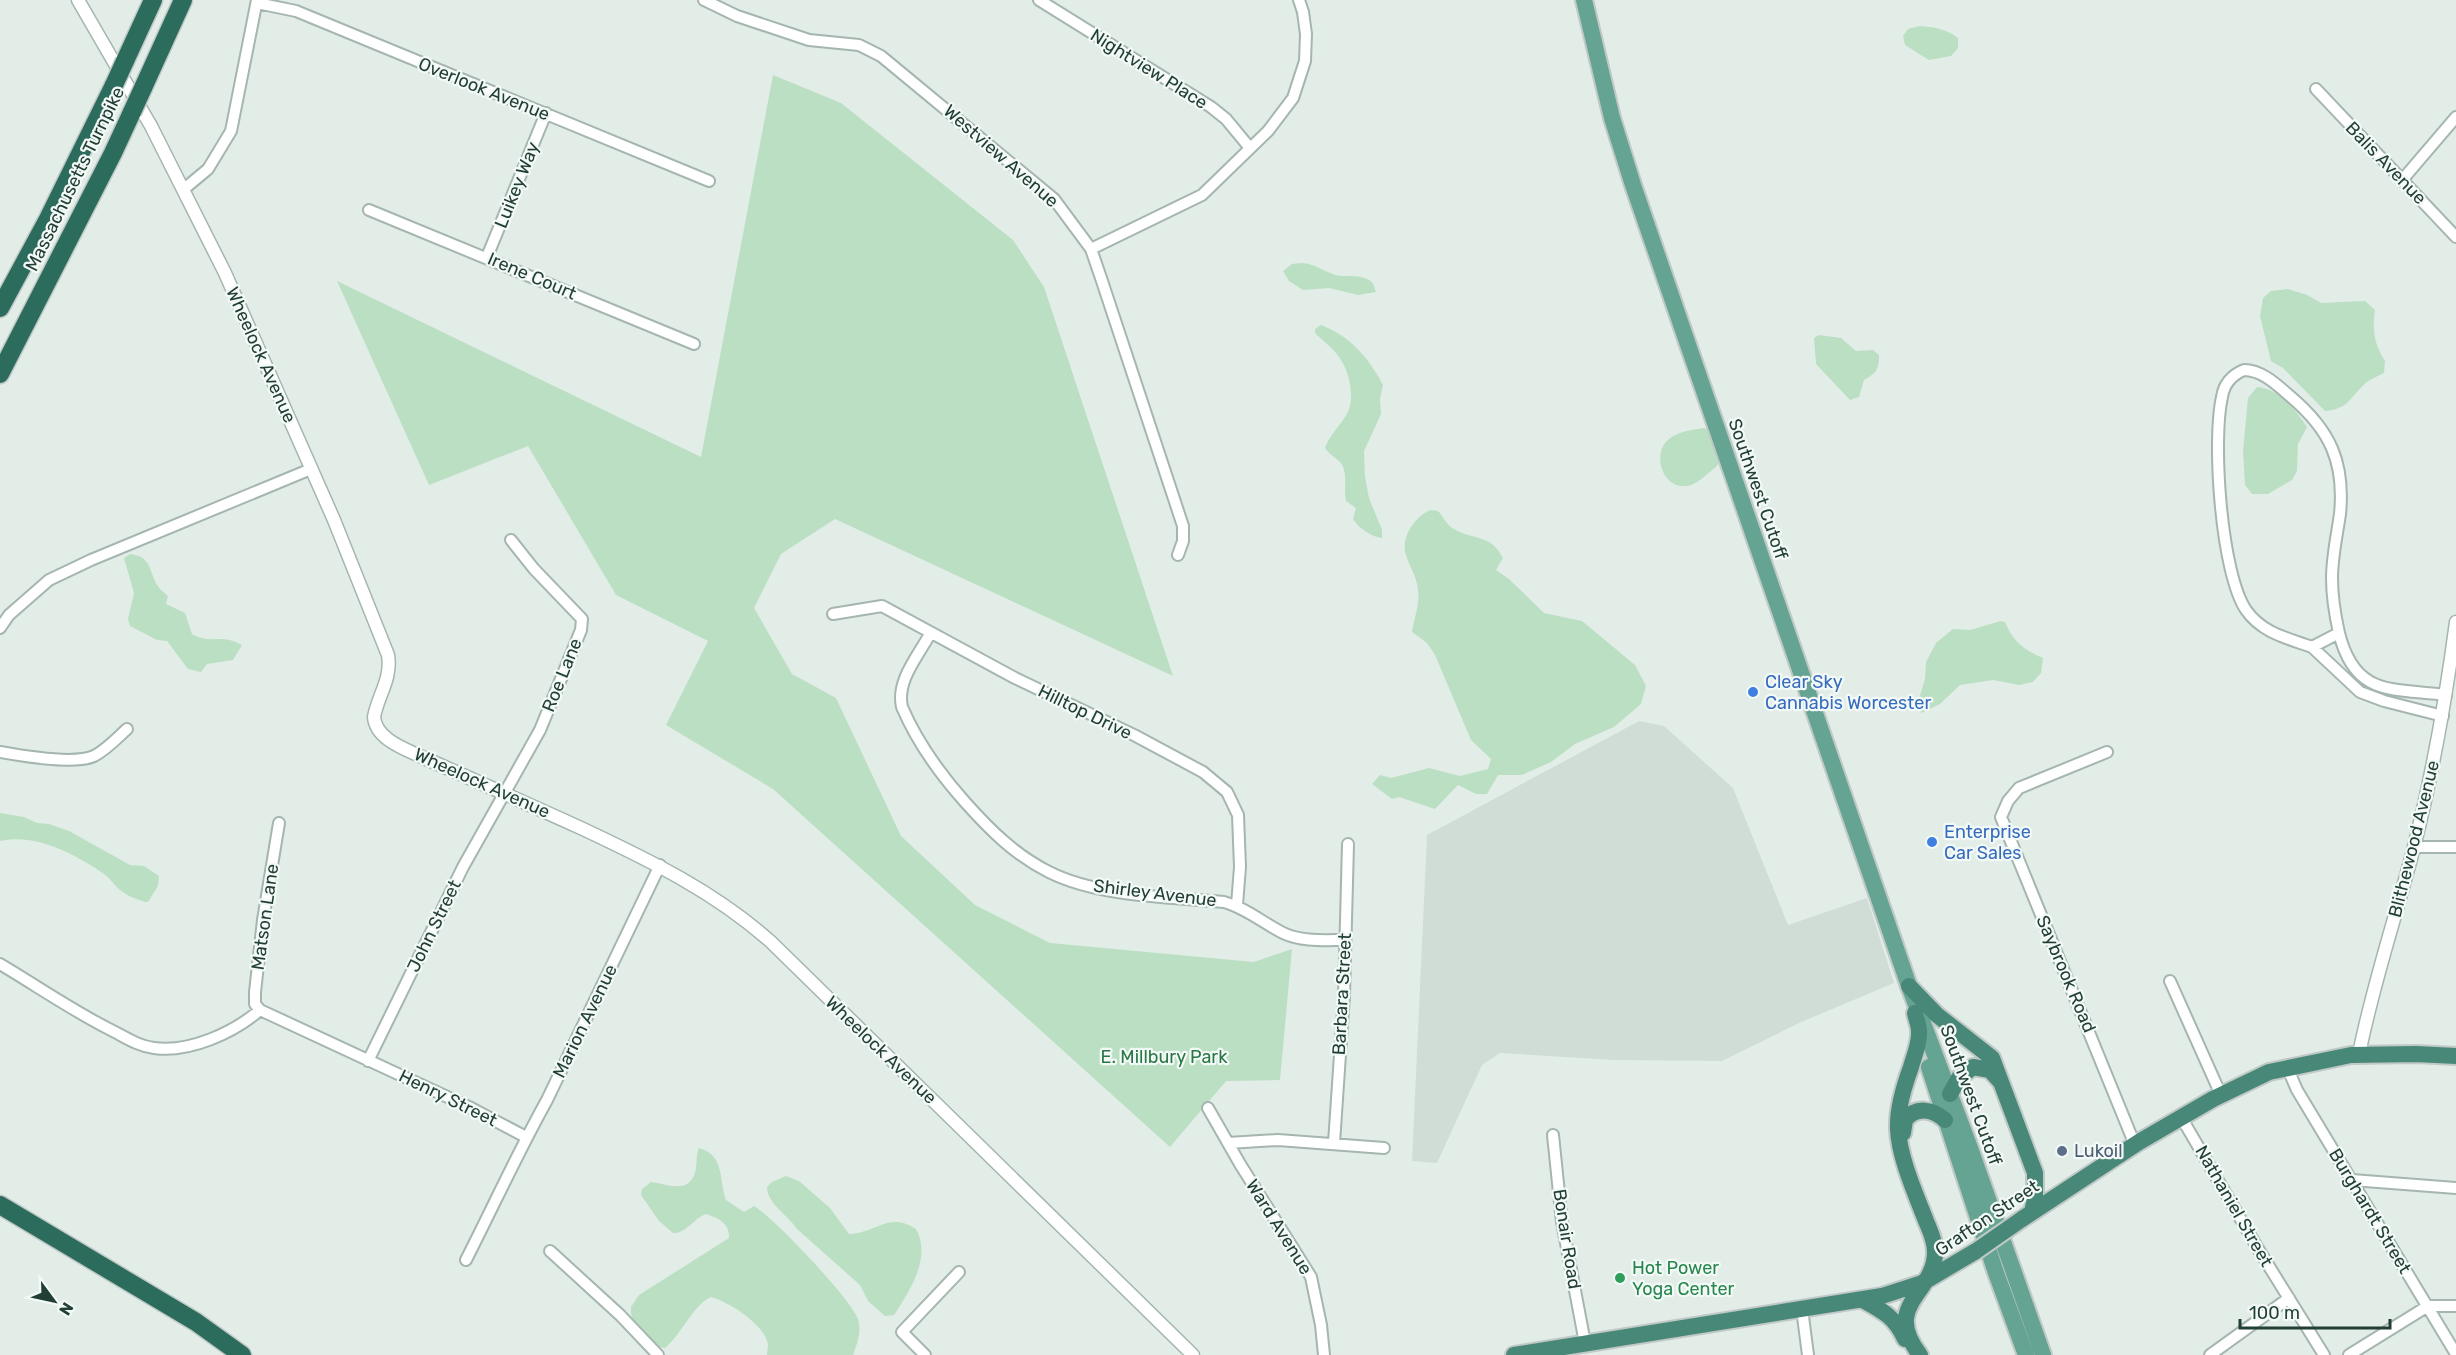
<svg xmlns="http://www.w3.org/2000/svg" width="2456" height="1355" viewBox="0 0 2456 1355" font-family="Rubik,sans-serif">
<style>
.built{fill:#d0ddd7}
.green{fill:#bbdfc3}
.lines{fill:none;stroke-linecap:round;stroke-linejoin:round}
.minor-casing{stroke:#a5b5af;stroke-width:14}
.tertiary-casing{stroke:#a5b5af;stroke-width:15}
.primary-casing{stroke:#c1c9c7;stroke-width:20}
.trunk-casing{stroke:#c1c9c7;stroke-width:20}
.motorway-casing{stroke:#c1c9c7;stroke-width:21}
.minor{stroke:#fff;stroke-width:10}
.tertiary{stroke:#fff;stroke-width:12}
.primary{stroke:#65a492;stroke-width:16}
.trunk{stroke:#488878;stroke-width:16}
.motorway{stroke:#2c6c5d;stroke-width:18}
.trunk-bridge-casing{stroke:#c1c9c7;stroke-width:20;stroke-linecap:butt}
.motorway-bridge-casing{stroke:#c1c9c7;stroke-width:21;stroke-linecap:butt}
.trunk-bridge{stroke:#488878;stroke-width:16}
.motorway-bridge{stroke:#2c6c5d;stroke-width:18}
.shop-dot{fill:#3f7fe0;stroke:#f3f9f6;stroke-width:2}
.service-dot{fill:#5c6f8a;stroke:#f3f9f6;stroke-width:2}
.leisure-dot{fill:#2e9e5b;stroke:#f3f9f6;stroke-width:2}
.labels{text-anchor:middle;stroke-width:4.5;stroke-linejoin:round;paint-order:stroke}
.street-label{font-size:18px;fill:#223f36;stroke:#f3f9f6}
.shop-label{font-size:18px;fill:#366cbe;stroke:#f3f9f6;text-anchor:start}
.park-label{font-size:18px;fill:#2a7746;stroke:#f3f9f6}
.service-label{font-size:18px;fill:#4e5e75;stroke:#f3f9f6;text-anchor:start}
.leisure-label{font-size:18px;fill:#27864d;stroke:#f3f9f6;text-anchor:start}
</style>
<rect width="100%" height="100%" fill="#e2ede8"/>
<path class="built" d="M 1639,721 L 1664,726 L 1733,788 L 1788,925 L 1867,898 L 1894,983 L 1799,1023 L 1722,1061 L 1613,1060 L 1500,1053 L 1482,1065 L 1437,1163 L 1412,1161 L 1427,835 Z"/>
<path class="green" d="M 1919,26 C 1933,27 1947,29 1958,38 L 1958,48 L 1951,56 L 1929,60 L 1905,45 L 1903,36 L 1908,29 Z
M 773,75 L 841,103 L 1013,240 L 1044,287 L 1173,676 L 835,519 L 781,554 L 754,608 L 792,674 L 836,698 L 901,836 L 975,905 L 1050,943 L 1254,962 L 1292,949 L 1280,1080 L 1226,1081 L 1170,1147 L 773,789 L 666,725 L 708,641 L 616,595 L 528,446 L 429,485 L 337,281 L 701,457 Z
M 1301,263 C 1316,263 1328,275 1341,276 C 1350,276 1361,275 1369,280 C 1374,282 1374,287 1376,292 L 1358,295 L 1329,288 L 1303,290 L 1289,281 L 1283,271 L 1292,264 Z
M 2288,289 L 2307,295 L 2321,303 L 2365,301 L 2375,310 C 2372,329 2374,344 2385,361 L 2384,373 C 2378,376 2371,379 2367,382 C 2350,396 2350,409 2325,411 L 2283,368 L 2271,361 L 2260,316 L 2263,298 L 2271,291 Z
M 1321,325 C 1350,336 1369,358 1383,385 L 1380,399 L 1381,414 L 1364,451 L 1365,477 L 1369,498 L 1382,530 L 1382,538 C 1372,537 1358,528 1353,519 L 1356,508 L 1346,501 C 1343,488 1349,473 1340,462 C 1335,457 1329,454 1325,448 C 1330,434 1341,425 1348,412 C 1355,396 1349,370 1339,357 C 1333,348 1323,341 1315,333 L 1315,329 Z
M 1819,335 L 1841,338 L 1856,351 L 1873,350 L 1879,355 C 1879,369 1877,373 1864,380 L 1859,397 L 1850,400 L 1816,364 L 1814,338 Z
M 2257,387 C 2278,388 2296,410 2307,427 L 2298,444 L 2297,471 L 2292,480 L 2268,494 L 2252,494 L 2245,485 L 2243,451 L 2248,398 Z
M 1704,428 L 1708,430 L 1719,461 L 1717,466 C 1710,471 1700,482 1691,485 C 1664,494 1650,454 1669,439 C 1679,431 1692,430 1704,428 Z
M 1431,510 L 1438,511 C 1443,516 1447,526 1454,529 C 1474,541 1490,533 1503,558 L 1496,570 L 1509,579 L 1544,613 L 1582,621 L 1635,665 L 1646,686 L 1641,704 L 1614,727 L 1575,744 L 1551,762 L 1522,775 L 1498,775 L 1487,794 L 1476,794 L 1458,785 L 1435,809 L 1399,797 L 1392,799 L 1372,784 L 1380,775 L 1391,778 L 1429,768 L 1460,776 L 1488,769 L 1491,759 L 1471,740 L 1435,655 L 1427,643 L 1412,632 C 1414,617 1420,606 1418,590 C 1417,577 1410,568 1406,555 C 1400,539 1415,515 1431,510 Z
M 130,554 C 149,556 149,567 155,581 C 157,587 163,592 168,596 L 166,604 L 185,613 L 192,634 C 212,645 220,633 242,645 L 233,660 L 207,664 L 201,672 L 188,669 L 167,641 L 157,640 L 130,626 L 128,619 L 134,593 L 124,558 Z
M 2001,621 L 2005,622 C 2013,642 2024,650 2043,658 L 2041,673 L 2033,682 L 2019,685 L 1993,680 L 1960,685 L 1940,704 L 1921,713 L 1918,702 L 1925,679 L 1926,662 L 1936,643 L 1953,629 L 1970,630 Z
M 0,813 L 24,817 L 37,823 L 49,824 L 69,831 L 130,865 L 144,866 L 159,876 L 158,886 L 148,902 L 145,902 C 137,899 127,896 120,890 C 114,885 110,878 104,874 C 75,854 36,833 0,841 Z
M 699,1148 C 725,1155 719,1181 726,1200 L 744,1212 L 754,1206 C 773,1217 851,1299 858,1319 C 862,1331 857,1344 853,1355 L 767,1355 C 767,1350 769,1345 767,1341 C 762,1323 727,1301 711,1297 C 693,1305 681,1335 665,1348 C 647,1346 629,1324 631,1307 L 639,1295 L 729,1238 C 730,1224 719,1218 706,1214 C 694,1218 686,1234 673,1233 L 659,1221 L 641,1195 L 642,1189 L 651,1182 C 668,1184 691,1196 696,1168 C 697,1161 696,1155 699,1148 Z
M 786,1176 L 799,1181 L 830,1208 L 849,1234 C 877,1233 888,1211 916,1229 C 932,1258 909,1292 894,1315 L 885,1316 L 868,1301 L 860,1285 L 797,1229 C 788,1215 767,1204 767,1187 L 772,1182 Z"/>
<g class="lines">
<g class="minor-casing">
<path id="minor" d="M 704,0 L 737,16 L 809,40 L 859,45 L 881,56 L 1054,199 L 1091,249 L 1101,278 L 1183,526 L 1183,541 L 1178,555
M 1039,0 L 1211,107 L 1226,119 L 1250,148
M 257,3 L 296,11 L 709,181
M 2316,89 L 2456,237
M 2403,179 L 2456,117
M 184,189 L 208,169 L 231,131 L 257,0
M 369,210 L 694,344
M 1091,249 L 1202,195 L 1268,131 L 1293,98 L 1305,61 L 1306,34 L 1303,12 L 1299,0
M 487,257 L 546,113
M 2244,370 C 2262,370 2277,385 2291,397 C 2330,430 2345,462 2340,514 C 2337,535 2332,557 2332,578 C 2332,596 2335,615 2339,633 L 2312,647 C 2287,638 2262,633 2246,610 C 2221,573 2212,441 2222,397 C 2224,384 2232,375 2244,370 Z
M 833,614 L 882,606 L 1015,678 L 1134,735 L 1203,772 L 1227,792 L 1238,815 L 1240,867 L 1237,905
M 0,628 L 9,615 L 49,580 L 91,560 L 311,469
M 2339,633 C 2355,697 2392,688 2446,695
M 930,634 C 918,656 896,681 902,707 C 917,742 940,774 965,802 C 990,830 1015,855 1049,872 C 1099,897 1169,897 1224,902 C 1246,908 1263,923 1283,933 C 1302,942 1325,940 1345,940
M 2312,647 L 2360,692 L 2384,701 L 2443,716
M 0,752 C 22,756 74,765 94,756 C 106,750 117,738 127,729
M 2107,752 L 2019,788 L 2008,801 L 2001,817 L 2135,1145
M 2414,847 L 2456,847
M 0,964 C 37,986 73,1011 111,1030 C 125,1037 138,1046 154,1048 C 189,1053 233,1033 260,1010 L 469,1107 L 526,1137
M 2170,981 L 2221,1095
M 260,1010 L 255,1004 L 255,992 L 263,920 L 279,823
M 368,1061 L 463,867 L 540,730 L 581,630 L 582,619 L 534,569 L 511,540
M 2287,1067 L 2297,1090 L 2456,1354
M 1208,1108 L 1240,1164 L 1311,1277 L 1321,1325 L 1324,1355
M 2181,1117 L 2257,1247 L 2324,1355
M 1553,1135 L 1562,1222 L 1585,1343
M 1228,1143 L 1278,1140 L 1384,1148
M 1334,1143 L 1344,996 L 1348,844
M 2352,1180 L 2456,1188
M 550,1251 L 620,1315 L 658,1355
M 466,1260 C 493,1207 518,1152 547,1100 L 660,865
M 1802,1309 L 1808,1355
M 925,1355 L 902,1332 L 959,1272
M 2210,1355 L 2289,1298
M 2349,1355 L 2428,1306 L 2456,1306"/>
</g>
<g class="tertiary-casing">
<path id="tertiary" d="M 78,0 L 151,126 L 225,273 L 334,520 L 388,655 C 392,679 378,695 374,717 C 376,740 406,749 424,758 C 477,781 530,805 583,829 C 651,861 715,892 771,942 L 1193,1355
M 2359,1054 C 2373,984 2396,916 2414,847 C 2433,772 2446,698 2456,622"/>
</g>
<g class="primary-casing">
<path id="primary" d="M 1584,0 L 1612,118 L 1633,185 L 1909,986 L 1970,1148 L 2043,1355
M 1929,1067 L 1995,1270 L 2026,1355"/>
</g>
<g class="trunk-casing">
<path id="trunk" d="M 1909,986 L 1937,1015 L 1992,1058 L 2035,1173 L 2035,1199 L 2032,1212
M 1915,1013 C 1916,1019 1919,1025 1919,1031 C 1920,1043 1914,1056 1911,1067 C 1904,1086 1897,1108 1898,1129 C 1899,1157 1916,1195 1926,1221 C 1930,1231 1935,1240 1935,1252 C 1935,1294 1881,1304 1920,1355
M 1950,1094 L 1959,1078 L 1973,1067 L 1990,1070 L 2000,1081
M 1903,1133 L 1905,1120 C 1916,1106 1933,1109 1945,1120
M 2022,1219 L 2139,1142 L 2213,1099 L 2269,1072 L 2351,1055 L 2416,1054 L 2456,1056
M 1863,1300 C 1883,1311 1895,1317 1905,1339
M 1514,1355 L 1882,1296 L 1922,1283 L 1976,1251"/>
</g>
<g class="motorway-casing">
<path id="motorway" d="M 125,61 L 153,0
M 143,88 L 183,0
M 0,308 L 48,219 L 114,85
M 0,374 L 113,153 L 132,112
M 0,1205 L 196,1322 L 242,1355"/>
</g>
<use href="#minor" class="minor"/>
<use href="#tertiary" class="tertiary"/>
<use href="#primary" class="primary"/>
<use href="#trunk" class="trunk"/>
<use href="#motorway" class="motorway"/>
<g class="trunk-bridge-casing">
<path id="trunk-bridge" d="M 1976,1251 L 2022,1219"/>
</g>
<g class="motorway-bridge-casing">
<path id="motorway-bridge" d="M 114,85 L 125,61
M 132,112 L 143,88"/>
</g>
<use href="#trunk-bridge" class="trunk-bridge"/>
<use href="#motorway-bridge" class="motorway-bridge"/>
</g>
<g class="shop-dot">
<circle cx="1753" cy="692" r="6"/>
<circle cx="1932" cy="842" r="6"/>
</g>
<circle class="service-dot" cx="2062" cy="1151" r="6"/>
<circle class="leisure-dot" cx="1620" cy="1278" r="6"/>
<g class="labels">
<g class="street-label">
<text transform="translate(1149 69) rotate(32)" y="6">Nightview Place</text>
<text transform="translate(484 89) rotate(22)" y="6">Overlook Avenue</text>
<text transform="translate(1001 156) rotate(41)" y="6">Westview Avenue</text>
<text transform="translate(2386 163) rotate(46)" y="6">Balis Avenue</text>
<text transform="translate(75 179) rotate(-64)" y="6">Massachusetts Turnpike</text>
<text transform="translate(517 185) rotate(-68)" y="6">Luikey Way</text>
<text transform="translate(532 276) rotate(23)" y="6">Irene Court</text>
<text transform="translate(261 355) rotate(66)" y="6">Wheelock Avenue</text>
<text transform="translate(1758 489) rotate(71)" y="6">Southwest Cutoff</text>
<text transform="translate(562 675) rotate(-68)" y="6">Roe Lane</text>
<text transform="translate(1085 712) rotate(26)" y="6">Hilltop Drive</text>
<text transform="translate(482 783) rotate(24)" y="6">Wheelock Avenue</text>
<text transform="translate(2414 839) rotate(-76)" y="6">Blithewood Avenue</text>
<text transform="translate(1155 893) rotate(7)" y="6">Shirley Avenue</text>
<text transform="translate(265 917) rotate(-82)" y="6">Matson Lane</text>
<text transform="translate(434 926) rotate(-64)" y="6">John Street</text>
<text transform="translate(2066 974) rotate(67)" y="6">Saybrook Road</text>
<text transform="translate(1342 994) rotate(-87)" y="6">Barbara Street</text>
<text transform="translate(585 1021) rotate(-64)" y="6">Marion Avenue</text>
<text transform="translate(881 1050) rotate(44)" y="6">Wheelock Avenue</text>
<text transform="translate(1971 1095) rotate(70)" y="6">Southwest Cutoff</text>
<text transform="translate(448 1098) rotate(26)" y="6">Henry Street</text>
<text transform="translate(2234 1206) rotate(60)" y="6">Nathaniel Street</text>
<text transform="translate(2370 1211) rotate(59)" y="6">Burghardt Street</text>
<text transform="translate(1987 1218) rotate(-34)" y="6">Grafton Street</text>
<text transform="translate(1279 1227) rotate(58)" y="6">Ward Avenue</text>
<text transform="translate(1567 1239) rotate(81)" y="6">Bonair Road</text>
</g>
<g class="shop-label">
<text x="1765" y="688">Clear Sky<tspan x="1765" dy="21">Cannabis Worcester</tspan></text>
<text x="1944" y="838">Enterprise<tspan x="1944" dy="21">Car Sales</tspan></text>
</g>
<g class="park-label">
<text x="1164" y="1063">E. Millbury Park</text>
</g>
<g class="service-label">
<text x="2074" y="1157">Lukoil</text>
</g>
<g class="leisure-label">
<text x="1632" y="1274">Hot Power<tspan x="1632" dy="21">Yoga Center</tspan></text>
</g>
</g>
<g transform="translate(54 1301) rotate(123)" stroke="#f3f9f6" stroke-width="4.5" paint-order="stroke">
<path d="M0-4.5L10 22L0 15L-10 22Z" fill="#223f36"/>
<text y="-9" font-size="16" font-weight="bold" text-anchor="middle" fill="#223f36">N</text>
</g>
<path d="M2240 1319v9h150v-9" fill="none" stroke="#223f36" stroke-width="3"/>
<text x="2249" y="1319" font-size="18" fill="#223f36" stroke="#f3f9f6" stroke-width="4.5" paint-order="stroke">100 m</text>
</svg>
